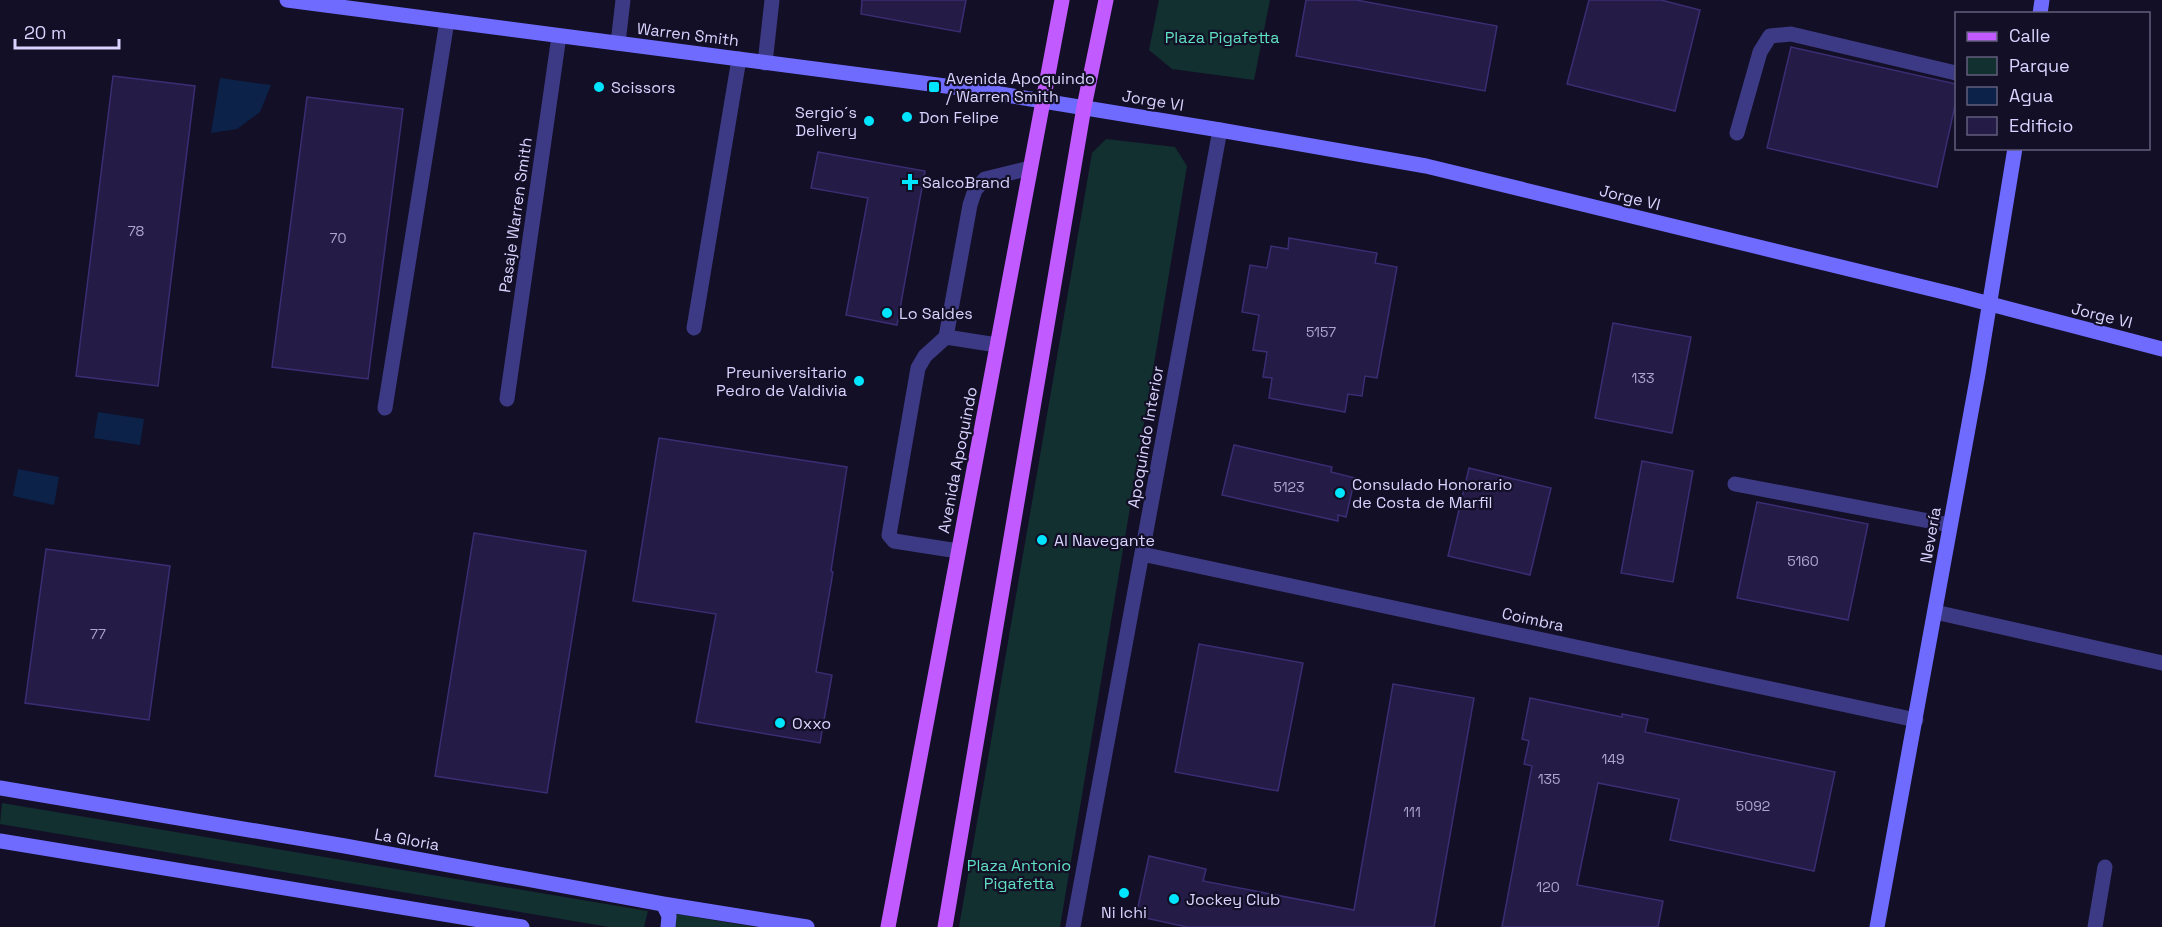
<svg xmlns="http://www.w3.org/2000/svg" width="2162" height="927" viewBox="0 0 2162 927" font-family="'Space Grotesk',sans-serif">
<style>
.green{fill:#12302f}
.water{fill:#0c2248}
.building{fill:#241b47;stroke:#3b2d73;stroke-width:1.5}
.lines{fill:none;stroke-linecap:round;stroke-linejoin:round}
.lane{stroke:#3d3a85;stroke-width:15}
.street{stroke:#3d3a85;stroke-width:15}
.secondary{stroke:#6f6bff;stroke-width:15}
.primary{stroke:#c25bff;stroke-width:15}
.poi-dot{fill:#00e5ff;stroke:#130f26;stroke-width:2}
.labels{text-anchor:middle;stroke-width:4.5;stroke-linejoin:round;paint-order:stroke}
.number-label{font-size:14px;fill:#aca6d1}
.street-label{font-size:16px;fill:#d9d4ff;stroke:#130f26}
.park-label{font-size:16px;fill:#5fe0c0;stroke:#130f26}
.poi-label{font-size:16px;fill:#d9d4ff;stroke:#130f26;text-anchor:start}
</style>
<rect width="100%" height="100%" fill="#130f26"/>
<path class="green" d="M 1159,0 L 1270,0 L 1254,80 L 1172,69 L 1149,50 Z
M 1106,139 L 1175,147 L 1187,166 L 1060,927 L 959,927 L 1092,153 Z
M 2,803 L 648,911 L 644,927 L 609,927 L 0,824 Z
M 676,914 L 755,927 L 674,927 Z"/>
<path class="water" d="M 220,78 L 271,85 L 260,112 L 237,129 L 211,133 Z
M 98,412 L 144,419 L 140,445 L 94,438 Z
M 18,469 L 59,477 L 54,505 L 13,496 Z"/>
<path class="building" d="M 862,0 L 966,0 L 960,32 L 861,14 Z
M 1306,0 L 1356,0 L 1497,26 L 1485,91 L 1296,56 Z
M 1589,0 L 1661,0 L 1700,10 L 1675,111 L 1567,84 Z
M 1791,47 L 1956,84 L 1956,101 L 1937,187 L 1767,148 Z
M 113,76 L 195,86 L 158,386 L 76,376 Z
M 307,97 L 403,109 L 368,379 L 272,367 Z
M 818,152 L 925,171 L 897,325 L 846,315 L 868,198 L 811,188 Z
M 1289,238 L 1377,253 L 1375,263 L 1397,267 L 1377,378 L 1365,376 L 1362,396 L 1348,394 L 1345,412 L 1269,398 L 1272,378 L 1263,377 L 1267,352 L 1253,350 L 1259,315 L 1242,312 L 1250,265 L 1267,268 L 1271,246 L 1288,249 Z
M 1613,323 L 1691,337 L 1672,433 L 1595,418 Z
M 659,438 L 847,467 L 831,571 L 833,572 L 816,672 L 832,675 L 820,743 L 696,722 L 716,614 L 633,601 Z
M 1234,445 L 1332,467 L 1331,472 L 1355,478 L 1346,517 L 1338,515 L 1338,521 L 1222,495 Z
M 1642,461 L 1693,471 L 1673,582 L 1621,573 Z
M 1469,468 L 1551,488 L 1530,575 L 1448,556 Z
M 1757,502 L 1868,524 L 1848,620 L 1737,598 Z
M 474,533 L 586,551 L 547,793 L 435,776 Z
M 46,549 L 170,566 L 149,720 L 25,703 Z
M 1199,644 L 1303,663 L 1278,791 L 1175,772 Z
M 1393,684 L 1474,698 L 1434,927 L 1187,927 L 1136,916 L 1149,856 L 1206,869 L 1203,881 L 1354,910 Z
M 1530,698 L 1622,717 L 1622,714 L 1648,719 L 1645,732 L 1835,772 L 1814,871 L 1670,840 L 1679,799 L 1598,783 L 1577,885 L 1663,901 L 1658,927 L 1502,927 L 1532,766 L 1524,764 L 1529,741 L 1522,739 Z"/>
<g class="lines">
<path class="lane" d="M 618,43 L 623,0
M 1737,133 L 1760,52 L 1770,36 L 1791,34 L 1956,73
M 946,337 L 997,345
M 385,408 L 447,21
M 1735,484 L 1950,525
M 958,551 L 894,541 L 889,535 L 918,368 L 925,356 L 946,337 L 970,205 L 975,190 L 985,179 L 1030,168
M 1935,612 L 2162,663"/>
<path class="street" d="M 765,63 L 772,0
M 694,328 L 739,59
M 507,399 L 559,36
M 1142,554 L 1916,720
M 1073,927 L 1220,130
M 2095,927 L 2105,867"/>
<path class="secondary" d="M 287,0 L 976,90 L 1220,130 L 1426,166 L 1956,295 L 2162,349
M 2040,14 L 2042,0
M 0,788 L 345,846 L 663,904 L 807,927
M 0,841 L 522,927
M 663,904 L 669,916 L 668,927
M 1877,927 L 1978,374 L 2015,148"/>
<path class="primary" d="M 888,927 L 1062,0
M 945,927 L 1084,107 L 1106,0"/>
</g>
<g class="poi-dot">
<circle cx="599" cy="87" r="6"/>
<rect x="928" y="81" width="12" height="12" rx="3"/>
<circle cx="907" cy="117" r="6"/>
<circle cx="869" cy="121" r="6"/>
<path d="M907 173h6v6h6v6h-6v6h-6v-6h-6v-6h6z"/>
<circle cx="887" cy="313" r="6"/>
<circle cx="859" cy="381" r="6"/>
<circle cx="1340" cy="493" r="6"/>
<circle cx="1042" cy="540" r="6"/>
<circle cx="780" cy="723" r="6"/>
<circle cx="1124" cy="893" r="6"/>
<circle cx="1174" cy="899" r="6"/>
</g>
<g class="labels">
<g class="number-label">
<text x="136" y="236">78</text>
<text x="338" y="243">70</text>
<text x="1321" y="337">5157</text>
<text x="1643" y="383">133</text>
<text x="1289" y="492">5123</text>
<text x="1803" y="566">5160</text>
<text x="98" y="639">77</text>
<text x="1613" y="764">149</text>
<text x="1549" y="784">135</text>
<text x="1753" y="811">5092</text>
<text x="1412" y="817">111</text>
<text x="1548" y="892">120</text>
</g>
<g class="street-label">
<text transform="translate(688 34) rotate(7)" y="6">Warren Smith</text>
<text transform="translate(1153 100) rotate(9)" y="6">Jorge VI</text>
<text transform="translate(1630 197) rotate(14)" y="6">Jorge VI</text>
<text transform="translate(515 215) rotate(-82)" y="6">Pasaje Warren Smith</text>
<text transform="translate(2102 315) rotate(14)" y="6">Jorge VI</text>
<text transform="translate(1145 437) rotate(-80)" y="6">Apoquindo Interior</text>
<text transform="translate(957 460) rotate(-79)" y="6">Avenida Apoquindo</text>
<text transform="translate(1930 535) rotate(-80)" y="6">Nevería</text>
<text transform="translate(1533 619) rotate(12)" y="6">Coimbra</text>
<text transform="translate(407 839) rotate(10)" y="6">La Gloria</text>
</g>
<g class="park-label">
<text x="1222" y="43">Plaza Pigafetta</text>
<text x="1019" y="871">Plaza Antonio<tspan x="1019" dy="18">Pigafetta</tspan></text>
</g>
<g class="poi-label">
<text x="946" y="84">Avenida Apoquindo<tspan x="946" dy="18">/ Warren Smith</tspan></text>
<text x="611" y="93">Scissors</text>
<text x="857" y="118" text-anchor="end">Sergio´s<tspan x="857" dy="18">Delivery</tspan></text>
<text x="919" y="123">Don Felipe</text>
<text x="922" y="188">SalcoBrand</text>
<text x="899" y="319">Lo Saldes</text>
<text x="847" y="378" text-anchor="end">Preuniversitario<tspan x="847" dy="18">Pedro de Valdivia</tspan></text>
<text x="1352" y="490">Consulado Honorario<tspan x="1352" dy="18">de Costa de Marfil</tspan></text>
<text x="1054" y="546">Al Navegante</text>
<text x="792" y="729">Oxxo</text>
<text x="1186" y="905">Jockey Club</text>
<text x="1124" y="918" text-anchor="middle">Ni Ichi</text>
</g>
</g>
<rect x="1955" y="12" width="195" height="138" fill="#130f26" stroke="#625e7d" stroke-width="1.5"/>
<rect x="1967" y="32" width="30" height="9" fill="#c25bff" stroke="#625e7d" stroke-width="1.5"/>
<text x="2009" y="42" font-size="18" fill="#d9d4ff">Calle</text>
<rect x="1967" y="57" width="30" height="18" fill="#12302f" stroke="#625e7d" stroke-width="1.5"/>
<text x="2009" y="72" font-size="18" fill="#d9d4ff">Parque</text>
<rect x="1967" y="87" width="30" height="18" fill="#0c2248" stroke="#625e7d" stroke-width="1.5"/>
<text x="2009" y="102" font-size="18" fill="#d9d4ff">Agua</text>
<rect x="1967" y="117" width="30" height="18" fill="#241b47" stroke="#625e7d" stroke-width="1.5"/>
<text x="2009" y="132" font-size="18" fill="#d9d4ff">Edificio</text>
<path d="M15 39v9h104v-9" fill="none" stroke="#d9d4ff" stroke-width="3"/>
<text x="24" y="39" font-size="18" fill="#d9d4ff" stroke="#130f26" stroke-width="4.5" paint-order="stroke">20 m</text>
</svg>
